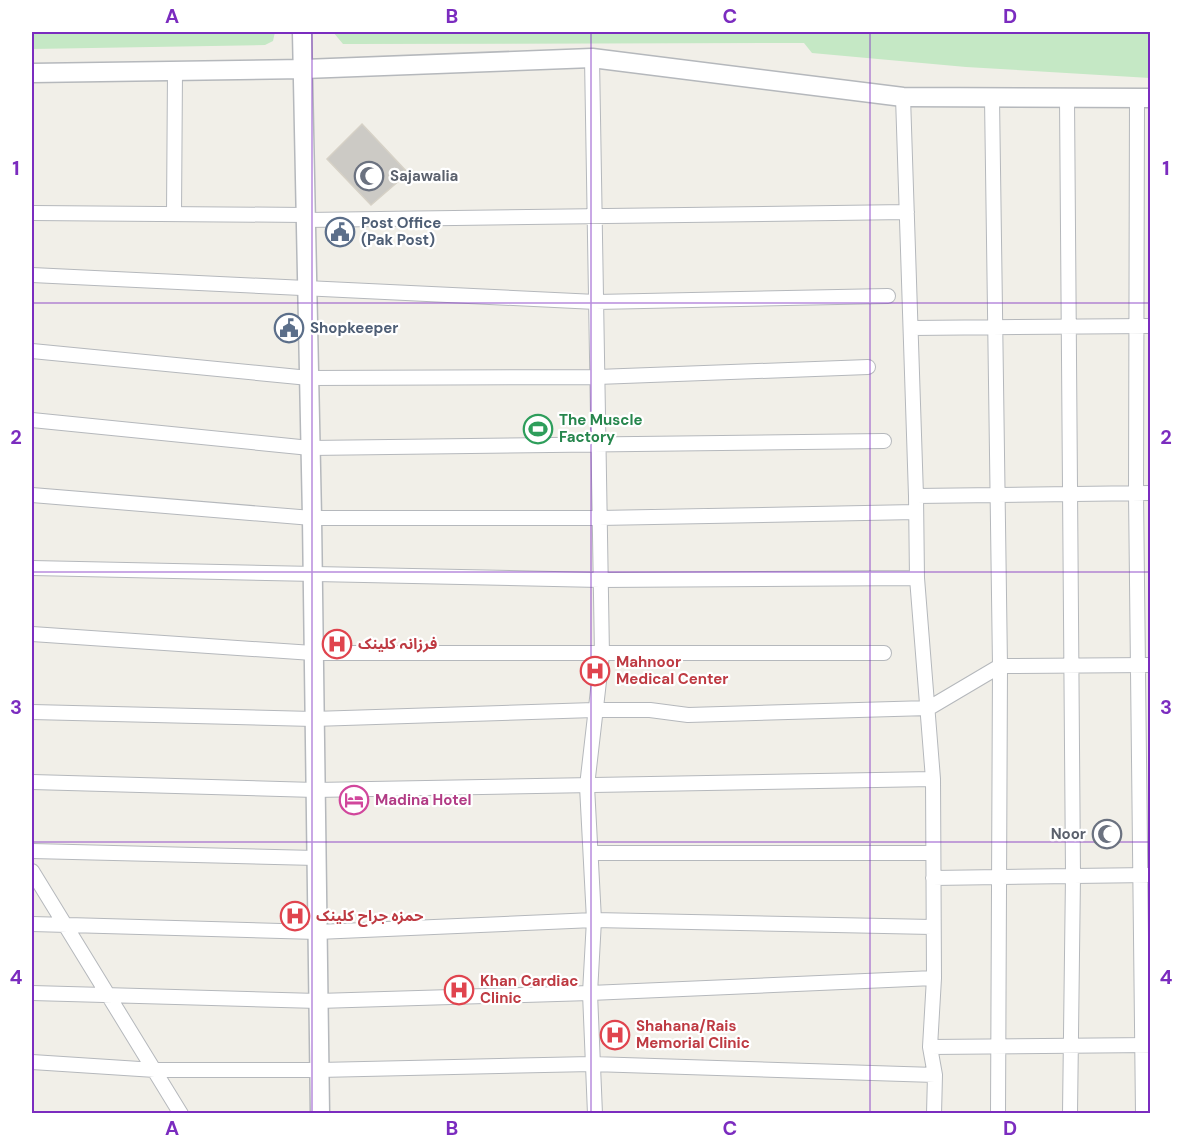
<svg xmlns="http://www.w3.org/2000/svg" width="1182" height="1145" viewBox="0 0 1182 1145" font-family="'DM Sans','Noto Sans Arabic',sans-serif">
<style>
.green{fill:#c5e8c5}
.building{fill:#cccac5;stroke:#d6d1c6;stroke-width:1.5}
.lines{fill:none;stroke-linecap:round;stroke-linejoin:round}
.minor-casing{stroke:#b5b8bc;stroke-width:16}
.tertiary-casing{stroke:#b5b8bc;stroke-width:21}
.minor{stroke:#fff;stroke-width:14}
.tertiary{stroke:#fff;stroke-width:18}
.grid{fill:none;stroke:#7b2cbf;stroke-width:1.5;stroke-opacity:0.55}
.labels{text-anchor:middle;stroke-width:4.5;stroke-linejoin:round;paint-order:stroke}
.worship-label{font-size:15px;font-weight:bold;fill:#5b616d;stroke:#fff;text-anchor:start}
.service-label{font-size:15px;font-weight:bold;fill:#4e5e75;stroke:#fff;text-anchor:start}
.leisure-label{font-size:15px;font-weight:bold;fill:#27864d;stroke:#fff;text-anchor:start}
.health-label{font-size:15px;font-weight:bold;fill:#be3a42;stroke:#fff;text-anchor:start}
.hotel-label{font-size:15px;font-weight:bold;fill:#b23c85;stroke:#fff;text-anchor:start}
.neatline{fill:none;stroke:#7b2cbf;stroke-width:2}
.grid-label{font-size:20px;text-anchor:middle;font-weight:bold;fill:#7b2cbf}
</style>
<rect width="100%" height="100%" fill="#f1efe8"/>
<path class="green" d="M 32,32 L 275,32 L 273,41 L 265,45 L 32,49 Z
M 333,32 L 1147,32 L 1150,35 L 1150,78 L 966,67 L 812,53 L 804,43 L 343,44 Z"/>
<path class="building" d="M 362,124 L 408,173 L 371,205 L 327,159 Z"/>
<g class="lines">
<g class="minor-casing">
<path id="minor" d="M 592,58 L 602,655 L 587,786 L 594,920 L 590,993 L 595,1114
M 903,97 L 916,496 L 917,578 L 933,779 L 934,978 L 930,1047 L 935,1075 L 934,1114
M 992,98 L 1000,666 L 998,1114
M 1067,99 L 1073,875 L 1070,1114
M 1137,99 L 1136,493 L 1143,1114
M 32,213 L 306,215
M 174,214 L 175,71
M 306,220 L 907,212
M 32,275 L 596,302 L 888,296
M 911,328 L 1150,326
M 32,351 L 309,378 L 597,377 L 868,367
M 32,420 L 310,448 L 884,441
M 32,495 L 312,518 L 599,518 L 916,512
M 916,496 L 1150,493
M 32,568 L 600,580 L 917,578
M 32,634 L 313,653 L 884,653
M 32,712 L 313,719 L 594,710 L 650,710 L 688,715 L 929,708 L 1000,666 L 1150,665
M 32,782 L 315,790 L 933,779
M 32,851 L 316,858
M 591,853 L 932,853
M 32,871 L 181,1114
M 933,878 L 1150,875
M 32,924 L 317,932 L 594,920 L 932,927
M 32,993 L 318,1001 L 590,993 L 934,978
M 930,1047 L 1150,1045
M 32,1062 L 155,1070 L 319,1070 L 592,1064 L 935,1075"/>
</g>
<g class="tertiary-casing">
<path id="tertiary" d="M 302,32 L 312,518 L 320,1114
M 32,73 L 304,69 L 592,58 L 903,97 L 1150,98"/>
</g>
<use href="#minor" class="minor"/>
<use href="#tertiary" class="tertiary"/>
</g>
<path class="grid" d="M 312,32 L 312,1114M 591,32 L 591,1114M 870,32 L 870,1114M 32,303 L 1150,303M 32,572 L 1150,572M 32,842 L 1150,842"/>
<defs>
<g id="mosque-ring" transform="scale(1.5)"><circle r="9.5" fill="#fff" stroke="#6b7280" stroke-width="1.5"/><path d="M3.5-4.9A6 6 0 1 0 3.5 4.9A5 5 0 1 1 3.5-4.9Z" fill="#6b7280"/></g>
<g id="civic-ring" transform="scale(1.5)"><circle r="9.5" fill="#fff" stroke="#5c6f8a" stroke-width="1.5"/><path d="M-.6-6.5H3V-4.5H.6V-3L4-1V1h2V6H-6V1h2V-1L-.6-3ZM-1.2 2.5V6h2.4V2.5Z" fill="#5c6f8a"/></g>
<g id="stadium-ring" transform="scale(1.5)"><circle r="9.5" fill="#fff" stroke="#2e9e5b" stroke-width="1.5"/><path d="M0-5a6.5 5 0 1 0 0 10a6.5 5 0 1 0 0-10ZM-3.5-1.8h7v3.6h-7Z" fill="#2e9e5b"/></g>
<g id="hospital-ring" transform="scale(1.5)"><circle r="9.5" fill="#fff" stroke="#e0444e" stroke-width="1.5"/><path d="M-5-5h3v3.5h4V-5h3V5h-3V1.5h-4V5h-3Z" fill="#e0444e"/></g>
<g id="hotel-ring" transform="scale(1.5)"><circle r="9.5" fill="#fff" stroke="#d1479c" stroke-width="1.5"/><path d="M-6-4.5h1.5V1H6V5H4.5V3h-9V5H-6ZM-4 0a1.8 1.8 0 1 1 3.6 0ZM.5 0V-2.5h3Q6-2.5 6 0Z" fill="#d1479c"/></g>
</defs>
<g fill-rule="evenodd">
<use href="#mosque-ring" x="369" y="176"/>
<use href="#civic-ring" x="340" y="232"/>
<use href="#civic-ring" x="289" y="328"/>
<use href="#stadium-ring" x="538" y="429"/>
<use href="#hospital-ring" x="337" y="644"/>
<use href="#hospital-ring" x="595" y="671"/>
<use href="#hotel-ring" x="354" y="800"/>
<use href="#mosque-ring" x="1107" y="834"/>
<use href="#hospital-ring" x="295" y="916"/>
<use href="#hospital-ring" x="459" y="990"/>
<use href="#hospital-ring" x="615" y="1035"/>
</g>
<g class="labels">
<g class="worship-label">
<text x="390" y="181">Sajawalia</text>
<text x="1086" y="839" text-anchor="end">Noor</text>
</g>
<g class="service-label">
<text x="361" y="228">Post Office<tspan x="361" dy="17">(Pak Post)</tspan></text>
<text x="310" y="333">Shopkeeper</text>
</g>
<g class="leisure-label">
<text x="559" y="425">The Muscle<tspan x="559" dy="17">Factory</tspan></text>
</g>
<g class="health-label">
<text x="358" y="649">فرزانہ کلینک</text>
<text x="616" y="667">Mahnoor<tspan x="616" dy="17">Medical Center</tspan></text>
<text x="316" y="921">حمزہ جراح کلینک</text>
<text x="480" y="986">Khan Cardiac<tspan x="480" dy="17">Clinic</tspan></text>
<text x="636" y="1031">Shahana/Rais<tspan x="636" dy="17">Memorial Clinic</tspan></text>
</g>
<g class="hotel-label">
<text x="375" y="805">Madina Hotel</text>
</g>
</g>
<rect width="1182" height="1145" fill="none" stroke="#ffffff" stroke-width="66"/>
<rect x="33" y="33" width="1116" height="1079" class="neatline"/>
<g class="grid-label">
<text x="172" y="23">A</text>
<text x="452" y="23">B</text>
<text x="730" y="23">C</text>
<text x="1010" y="23">D</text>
<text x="16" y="175">1</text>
<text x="1166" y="175">1</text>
<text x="16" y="444">2</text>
<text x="1166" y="444">2</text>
<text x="16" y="714">3</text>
<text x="1166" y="714">3</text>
<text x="16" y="984">4</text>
<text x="1166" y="984">4</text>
<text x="172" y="1135">A</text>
<text x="452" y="1135">B</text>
<text x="730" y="1135">C</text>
<text x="1010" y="1135">D</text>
</g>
</svg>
